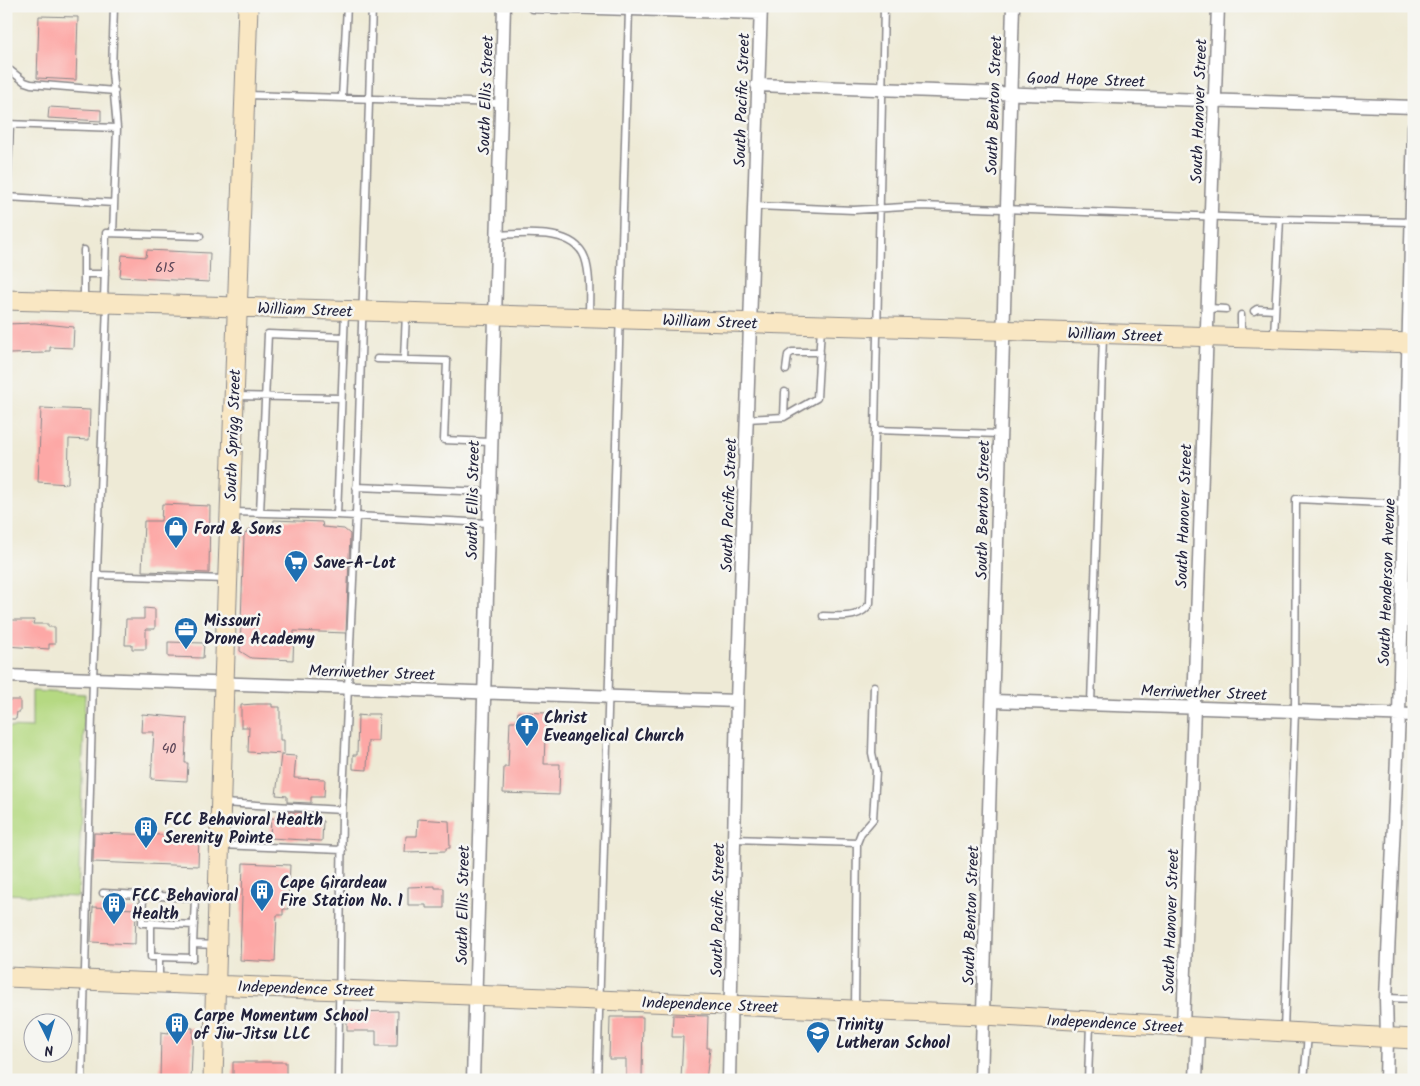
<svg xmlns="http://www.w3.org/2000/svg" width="1420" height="1086" viewBox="0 0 1420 1086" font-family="Kalam,sans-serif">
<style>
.green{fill:#b5d982;stroke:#6c7e5e}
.building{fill:#fda8a6}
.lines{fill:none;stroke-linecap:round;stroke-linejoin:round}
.lane-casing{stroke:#888688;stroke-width:9}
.street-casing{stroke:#888688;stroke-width:15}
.secondary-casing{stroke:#888688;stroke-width:21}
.lane{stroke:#fff;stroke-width:6}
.street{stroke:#fff;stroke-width:12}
.secondary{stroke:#f9e7c3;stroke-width:19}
.labels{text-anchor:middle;stroke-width:5;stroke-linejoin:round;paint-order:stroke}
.number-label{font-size:14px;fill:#594456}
.street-label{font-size:16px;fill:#22223b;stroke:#f6f6f2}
.poi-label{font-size:16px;font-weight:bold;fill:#22223b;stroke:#f6f6f2;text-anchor:start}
</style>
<rect width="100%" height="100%" fill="#f6f6f2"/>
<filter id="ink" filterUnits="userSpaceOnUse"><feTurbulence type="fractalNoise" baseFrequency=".02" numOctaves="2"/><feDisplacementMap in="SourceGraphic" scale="10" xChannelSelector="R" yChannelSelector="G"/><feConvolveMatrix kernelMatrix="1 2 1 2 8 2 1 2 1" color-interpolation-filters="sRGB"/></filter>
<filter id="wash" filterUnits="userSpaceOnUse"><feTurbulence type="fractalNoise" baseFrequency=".0096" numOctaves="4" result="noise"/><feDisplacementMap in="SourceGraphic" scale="20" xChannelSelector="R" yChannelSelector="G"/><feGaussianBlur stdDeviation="1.12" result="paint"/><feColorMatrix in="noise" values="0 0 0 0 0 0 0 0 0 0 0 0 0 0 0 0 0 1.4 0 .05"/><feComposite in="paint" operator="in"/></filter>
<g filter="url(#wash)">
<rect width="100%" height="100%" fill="#eeead6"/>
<path class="green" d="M 32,691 L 85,694 L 78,897 L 6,894 L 6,727 L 32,728 Z"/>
<g id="blocks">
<path class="building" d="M 39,16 L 78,17 L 76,80 L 37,78 Z
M 49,107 L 101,110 L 101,121 L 48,118 Z
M 147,250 L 210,253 L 209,282 L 120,277 L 122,255 L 146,257 Z
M 35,323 L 74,327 L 73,348 L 50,347 L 50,351 L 45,351 L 45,353 L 9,354 L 6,324 Z
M 41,408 L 90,410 L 89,440 L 69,439 L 68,484 L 38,482 Z
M 162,504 L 210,506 L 209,573 L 142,571 L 144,521 L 161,521 Z
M 274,520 L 322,522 L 323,527 L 344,529 L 350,534 L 346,633 L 294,631 L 293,660 L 251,658 L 240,651 L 244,535 L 255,524 L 273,525 Z
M 144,608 L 155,609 L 155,629 L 146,629 L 146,649 L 132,649 L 132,645 L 125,645 L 126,619 L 144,619 Z
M 6,620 L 34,620 L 33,624 L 48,624 L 48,627 L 55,627 L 55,644 L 49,644 L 49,649 L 6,646 Z
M 168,642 L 204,643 L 203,658 L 168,657 Z
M 6,700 L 20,700 L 20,712 L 17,712 L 16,719 L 6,719 Z
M 254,704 L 272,704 L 272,707 L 280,707 L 280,740 L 284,740 L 284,754 L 248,752 L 249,727 L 241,727 L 241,705 Z
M 518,712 L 546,713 L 544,764 L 560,764 L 559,795 L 503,793 L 504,767 L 508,767 L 510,721 L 517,721 Z
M 142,714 L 187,718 L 185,763 L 188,763 L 187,781 L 151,779 L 154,732 L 141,732 Z
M 367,714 L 379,714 L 378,741 L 368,741 L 367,770 L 353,769 L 353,755 L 357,755 L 358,715 L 367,716 Z
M 281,755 L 296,756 L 294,778 L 325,779 L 324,797 L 311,797 L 311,803 L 287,802 L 287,796 L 276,795 Z
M 287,812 L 311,813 L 310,820 L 323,821 L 322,841 L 270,838 L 271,818 L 286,819 Z
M 418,819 L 449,821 L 450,848 L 446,848 L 446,851 L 405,852 L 406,836 L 417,836 Z
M 94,833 L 199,836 L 198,866 L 93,862 Z
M 243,863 L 290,865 L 288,909 L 283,909 L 283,915 L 277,915 L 275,962 L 240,960 Z
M 435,886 L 435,888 L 444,888 L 444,908 L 426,908 L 426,905 L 408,905 L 408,887 Z
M 93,907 L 136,909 L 135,944 L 91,942 Z
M 398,1011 L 397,1046 L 376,1046 L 376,1031 L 347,1031 L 347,1012 Z
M 673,1015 L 708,1016 L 707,1048 L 710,1048 L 706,1080 L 681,1080 L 683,1037 L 672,1037 Z
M 610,1017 L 643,1017 L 642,1077 L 626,1077 L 626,1059 L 609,1059 Z
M 169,1027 L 193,1028 L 191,1080 L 160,1080 L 161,1032 L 169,1033 Z
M 233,1062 L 286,1062 L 286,1080 L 233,1080 Z"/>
</g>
</g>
<g filter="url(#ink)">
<use href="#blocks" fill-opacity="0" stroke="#888688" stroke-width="1"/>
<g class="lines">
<g class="lane-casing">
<path id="lane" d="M 884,6 L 875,430 L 1000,434
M 6,70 L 11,71 L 25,82 L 31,84 L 115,91
M 247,95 L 501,103
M 342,98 L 347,6
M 6,124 L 117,128
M 6,197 L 114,203
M 7,197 L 10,124
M 754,206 L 854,210 L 920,206 L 1280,219 L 1274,336
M 1280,219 L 1412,222
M 113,233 L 117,128 L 112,72 L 114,6
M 496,235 C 523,234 574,227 585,258 C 591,276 589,298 589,316
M 84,250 L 84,274 L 105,274
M 84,300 L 84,274
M 104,300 L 106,233 L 200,236
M 1208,308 L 1226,309
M 1254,311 L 1257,309 L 1275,310
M 1241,336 L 1241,315
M 377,359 L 447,361 L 444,440 L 490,442
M 404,359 L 406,313
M 786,370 L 788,355 L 792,352 L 820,352
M 235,396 L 341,398
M 784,417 L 785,392
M 747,419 L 784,417 L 817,398 L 821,327
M 356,487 L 489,492
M 232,512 L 337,515 L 488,523
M 260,513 L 268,334 L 344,337
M 337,515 L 345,311
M 97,575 L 226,579
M 823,616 C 840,616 860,620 870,603 L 875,430
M 1091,704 L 1103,336
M 222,803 L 342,810
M 735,839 L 857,843 L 855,1008
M 857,843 L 861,833 L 873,819 L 876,771 L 872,753 L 874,686
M 220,845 L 342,850
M 103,893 L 216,899
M 143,895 L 142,923 L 151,923 L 151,957 L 159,957
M 195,898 L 193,944 L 215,945
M 151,923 L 194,925
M 159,981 L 159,957 L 193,958 L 193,944
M 1386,998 L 1414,999
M 1284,1031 L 1295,711 L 1296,499 L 1404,504
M 82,1080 L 93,679 L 107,304
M 338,1080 L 342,815 L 356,516 L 372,6
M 597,1080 L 629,9
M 1088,1080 L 1090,1024
M 1304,1080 L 1308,1035"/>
</g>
<g class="street-casing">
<path id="street" d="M 533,6 L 761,13
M 757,85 L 1414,107
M 6,676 L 737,701
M 993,701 L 1414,715
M 1183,1027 L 1218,6
M 473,1080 L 504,6
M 729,1080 L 737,701 L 761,6
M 981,1080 L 1013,6
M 1196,1080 L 1198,1027
M 1386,1080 L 1387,1037 L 1386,998 L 1399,714 L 1414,126"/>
</g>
<g class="secondary-casing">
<path id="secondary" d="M 6,300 L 1414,343
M 6,977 L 983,1015 L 1414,1039
M 213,1080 L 224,683 L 248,6"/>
</g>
<use href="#lane" class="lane"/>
<use href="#street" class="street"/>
<use href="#secondary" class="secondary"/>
</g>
</g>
<defs>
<g id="shop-pin" transform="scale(1.25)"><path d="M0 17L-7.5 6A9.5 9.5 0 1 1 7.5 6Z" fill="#1f6fb2" stroke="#f6f6f2"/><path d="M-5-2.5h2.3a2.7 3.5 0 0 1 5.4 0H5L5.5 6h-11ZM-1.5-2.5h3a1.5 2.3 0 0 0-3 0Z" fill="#fff"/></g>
<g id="supermarket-pin" transform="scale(1.25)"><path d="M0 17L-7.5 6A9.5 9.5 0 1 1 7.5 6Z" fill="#1f6fb2" stroke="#f6f6f2"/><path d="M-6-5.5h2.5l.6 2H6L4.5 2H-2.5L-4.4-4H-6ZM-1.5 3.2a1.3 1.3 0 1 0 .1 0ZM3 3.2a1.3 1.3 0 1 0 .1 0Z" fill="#fff"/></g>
<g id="office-pin" transform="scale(1.25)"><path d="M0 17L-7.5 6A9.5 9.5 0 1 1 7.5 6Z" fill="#1f6fb2" stroke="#f6f6f2"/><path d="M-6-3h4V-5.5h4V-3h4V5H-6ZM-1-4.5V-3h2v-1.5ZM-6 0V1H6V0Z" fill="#fff"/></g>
<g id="church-pin" transform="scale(1.25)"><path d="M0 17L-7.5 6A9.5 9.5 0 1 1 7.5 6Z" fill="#1f6fb2" stroke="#f6f6f2"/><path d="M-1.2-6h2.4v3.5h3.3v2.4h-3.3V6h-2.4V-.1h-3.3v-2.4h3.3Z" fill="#fff"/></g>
<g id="building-pin" transform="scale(1.25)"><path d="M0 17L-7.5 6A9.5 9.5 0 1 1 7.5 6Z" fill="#1f6fb2" stroke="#f6f6f2"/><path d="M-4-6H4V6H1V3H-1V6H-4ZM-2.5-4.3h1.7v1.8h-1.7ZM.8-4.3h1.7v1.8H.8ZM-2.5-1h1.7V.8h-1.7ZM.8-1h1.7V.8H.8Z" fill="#fff"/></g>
<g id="school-pin" transform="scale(1.25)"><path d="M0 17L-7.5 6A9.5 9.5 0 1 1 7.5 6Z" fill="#1f6fb2" stroke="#f6f6f2"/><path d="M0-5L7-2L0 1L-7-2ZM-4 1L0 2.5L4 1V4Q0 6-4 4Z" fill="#fff"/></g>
</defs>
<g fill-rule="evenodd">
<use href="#shop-pin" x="176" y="528"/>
<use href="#supermarket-pin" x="296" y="562"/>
<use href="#office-pin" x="186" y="629"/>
<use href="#church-pin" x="527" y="726"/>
<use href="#building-pin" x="146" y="828"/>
<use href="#building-pin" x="262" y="891"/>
<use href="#building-pin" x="114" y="904"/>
<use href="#building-pin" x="177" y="1024"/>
<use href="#school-pin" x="818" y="1033"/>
</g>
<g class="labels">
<g class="number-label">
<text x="165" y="272">615</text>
<text x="169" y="753">40</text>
</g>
<g class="street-label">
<text transform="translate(1086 79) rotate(2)" y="6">Good Hope Street</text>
<text transform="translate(485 95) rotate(-88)" y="6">South Ellis Street</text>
<text transform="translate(741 100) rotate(-88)" y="6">South Pacific Street</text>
<text transform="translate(993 105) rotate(-88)" y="6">South Benton Street</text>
<text transform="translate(1198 111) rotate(-88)" y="6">South Hanover Street</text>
<text transform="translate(305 309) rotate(2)" y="6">William Street</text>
<text transform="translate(710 321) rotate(2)" y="6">William Street</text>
<text transform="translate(1115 334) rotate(2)" y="6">William Street</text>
<text transform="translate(232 435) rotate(-88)" y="6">South Sprigg Street</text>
<text transform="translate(472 500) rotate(-89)" y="6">South Ellis Street</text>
<text transform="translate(728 505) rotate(-88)" y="6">South Pacific Street</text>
<text transform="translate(982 510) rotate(-89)" y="6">South Benton Street</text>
<text transform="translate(1183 516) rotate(-88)" y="6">South Hanover Street</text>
<text transform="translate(1386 582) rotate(-88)" y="6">South Henderson Avenue</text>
<text transform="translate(372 672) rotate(2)" y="6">Merriwether Street</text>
<text transform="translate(1204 692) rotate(2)" y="6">Merriwether Street</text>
<text transform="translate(462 905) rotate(-89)" y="6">South Ellis Street</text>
<text transform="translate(717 910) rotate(-89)" y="6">South Pacific Street</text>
<text transform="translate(970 915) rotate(-88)" y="6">South Benton Street</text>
<text transform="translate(1170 921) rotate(-88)" y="6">South Hanover Street</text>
<text transform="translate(306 988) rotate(2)" y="6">Independence Street</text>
<text transform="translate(710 1004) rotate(2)" y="6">Independence Street</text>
<text transform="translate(1115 1023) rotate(3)" y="6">Independence Street</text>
</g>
<g class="poi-label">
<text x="194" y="534">Ford &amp; Sons</text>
<text x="314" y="568">Save-A-Lot</text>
<text x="204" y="626">Missouri<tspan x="204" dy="18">Drone Academy</tspan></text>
<text x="544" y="723">Christ<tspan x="544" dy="18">Eveangelical Church</tspan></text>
<text x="164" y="825">FCC Behavioral Health<tspan x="164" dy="18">Serenity Pointe</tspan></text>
<text x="280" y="888">Cape Girardeau<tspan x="280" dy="18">Fire Station No. 1</tspan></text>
<text x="132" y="901">FCC Behavioral<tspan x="132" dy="18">Health</tspan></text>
<text x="194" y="1021">Carpe Momentum School<tspan x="194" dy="18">of Jiu-Jitsu LLC</tspan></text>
<text x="836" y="1030">Trinity<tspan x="836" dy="18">Lutheran School</tspan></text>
</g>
</g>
<rect width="1420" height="1086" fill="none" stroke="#f6f6f2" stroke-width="25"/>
<g transform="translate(48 1038) rotate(175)"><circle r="24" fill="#f6f6f2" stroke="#a1a1a9"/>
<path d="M0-4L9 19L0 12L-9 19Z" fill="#1f6fb2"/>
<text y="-8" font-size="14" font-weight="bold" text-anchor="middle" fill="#22223b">N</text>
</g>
</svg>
